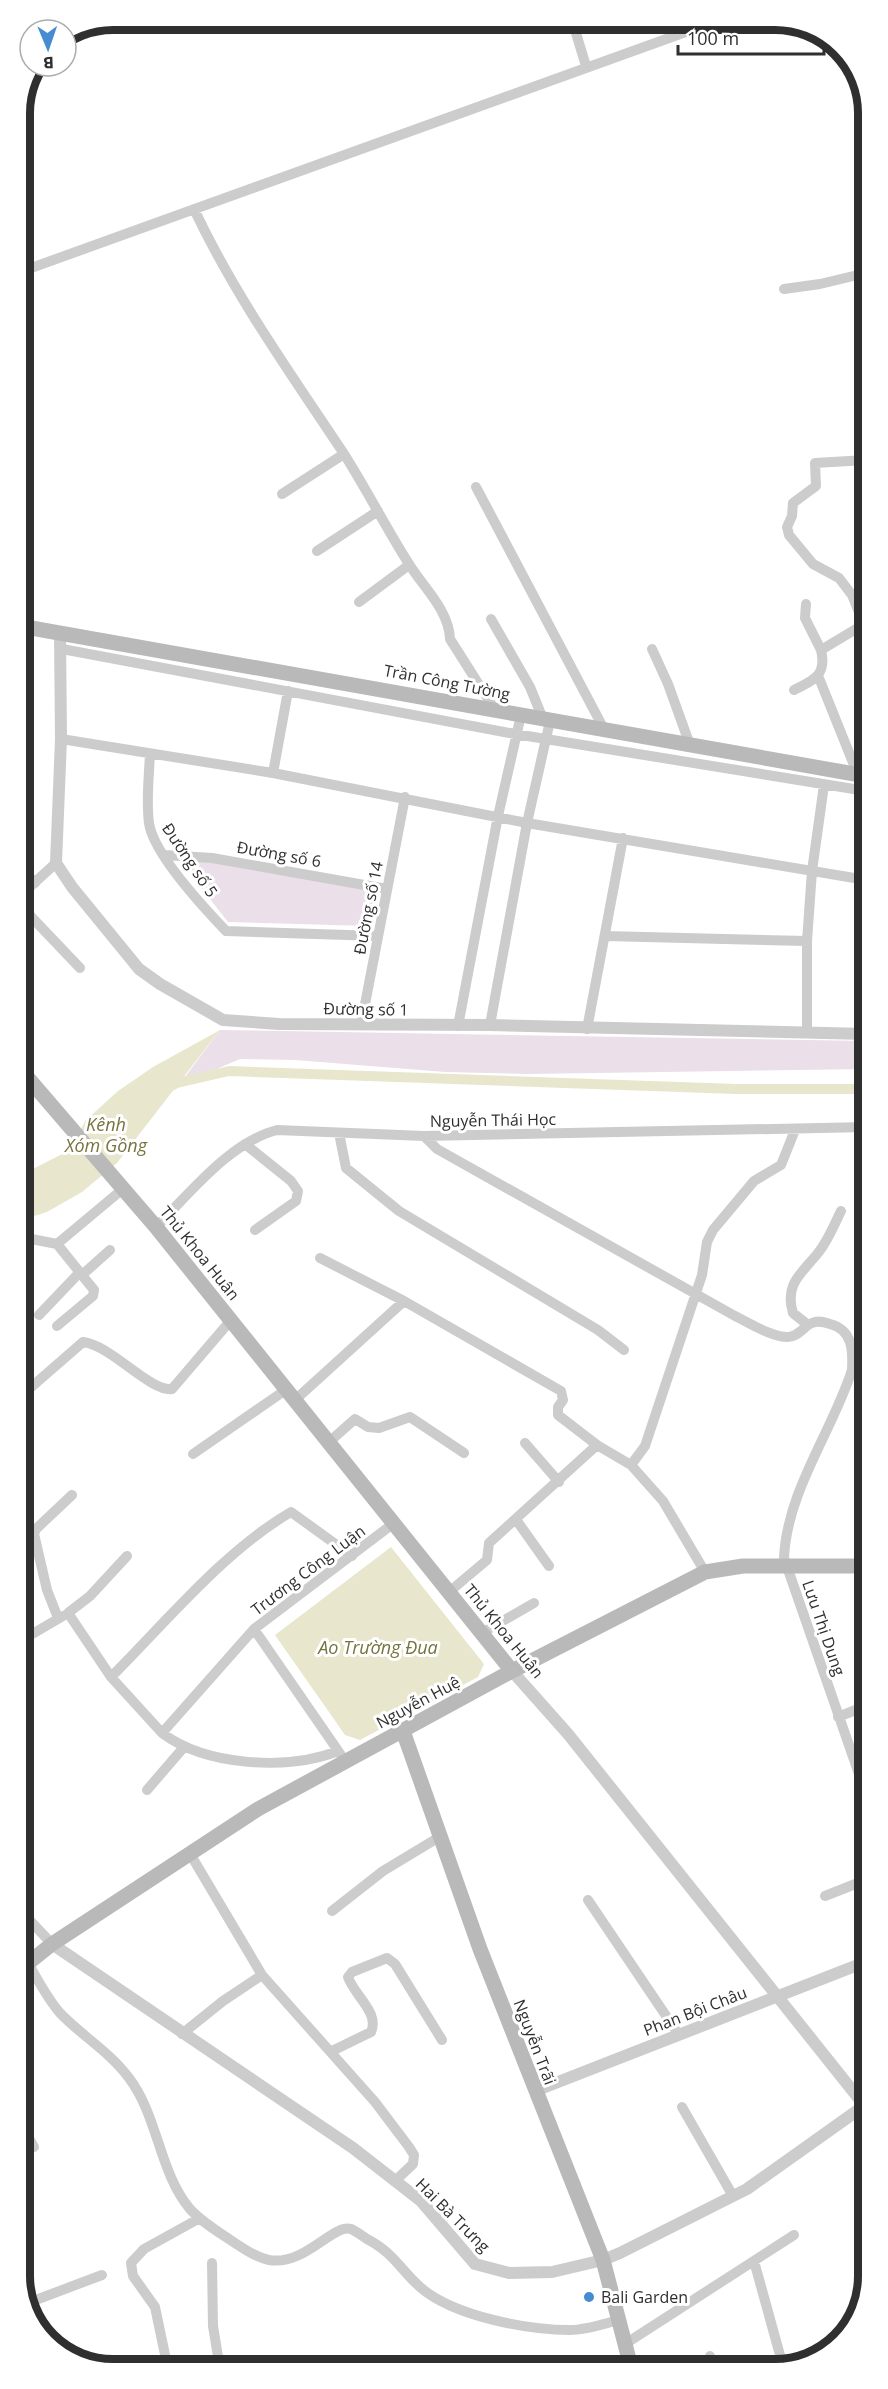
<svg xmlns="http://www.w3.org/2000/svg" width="888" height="2389" viewBox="0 0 888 2389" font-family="'Open Sans',sans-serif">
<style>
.green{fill:#ebdfea}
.water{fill:#e8e7cd}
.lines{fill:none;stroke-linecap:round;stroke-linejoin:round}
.canal{stroke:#e8e7cd;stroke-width:10}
.minor{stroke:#ccc;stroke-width:10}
.tertiary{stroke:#ccc;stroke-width:12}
.secondary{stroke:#b9b9b9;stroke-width:15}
.poi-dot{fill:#478cd0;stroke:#fff;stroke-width:2}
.labels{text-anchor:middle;stroke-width:6;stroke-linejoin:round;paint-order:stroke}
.street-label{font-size:16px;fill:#2f2f2f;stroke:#fff}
.poi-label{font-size:16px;fill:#2f2f2f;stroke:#fff;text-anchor:start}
.water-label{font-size:18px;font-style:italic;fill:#76743f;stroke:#fff}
.rim{fill:none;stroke:#2f2f2f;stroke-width:8}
</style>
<rect width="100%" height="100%" fill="#fff"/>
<path class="green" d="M 181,855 L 376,888 L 369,926 L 228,922 L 181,862 Z
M 220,1030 L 867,1041 L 867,1069 L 527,1074 L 445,1072 L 295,1060 L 240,1059 L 179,1085 Z"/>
<path class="water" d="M 220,1030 L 117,1163 L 82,1192 L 47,1212 L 21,1220 L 21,1175 L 72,1149 L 85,1121 L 118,1091 L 153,1067 Z
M 391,1547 L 484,1664 L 478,1677 L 360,1740 L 345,1735 L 275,1635 Z"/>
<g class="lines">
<path class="canal" d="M 168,1088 L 177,1083 L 229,1071 L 736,1089 L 867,1089"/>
<path class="minor" d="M 572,20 L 586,66
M 194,209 C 235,296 291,374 344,454 C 367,490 386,528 409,564 C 423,587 449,610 450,639 L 495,710
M 20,272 L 719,20
M 784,289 L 820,284 L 866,273
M 476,487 L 605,731
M 282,494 L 344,454
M 317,551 L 378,511
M 359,602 L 409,565
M 806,604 L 805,618 L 821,650
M 491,619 L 530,687 L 543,719
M 864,625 L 852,595 L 839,578 L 813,564 L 789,535 L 787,527 L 792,516 L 793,503 L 816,486 L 815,463 L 866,460
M 62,649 L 515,734 L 866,791
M 652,649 L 668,684 L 690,745
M 819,678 L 858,775
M 794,690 C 814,680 827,675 821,650 L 866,623
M 61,739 L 273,773 L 527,823 L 866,880
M 150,754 C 149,776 146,801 149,823 C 153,853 205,909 226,931 L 378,936
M 273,773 L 288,691
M 165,855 L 212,858 L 387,889
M 21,867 L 35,883
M 21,895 L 56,863
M 21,906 L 80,968
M 605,936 L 807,941
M 361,1025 L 405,797
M 490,1025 L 527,823 L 550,721
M 458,1026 L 498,816 L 521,715
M 587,1029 L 623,838
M 807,1033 L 807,941 L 812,871 L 824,785
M 339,1133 L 346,1168 L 399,1211 L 598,1330 L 624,1350
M 424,1136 L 437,1149 L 735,1316 C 750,1323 771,1337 788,1337 C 798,1337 803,1327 812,1323 C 818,1320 824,1322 830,1324 C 853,1330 853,1351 852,1370 C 832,1432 787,1491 784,1558 L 868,1800
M 245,1144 L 291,1181 L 298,1191 L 296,1201 L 255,1230
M 156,1227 C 190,1193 230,1142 277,1130 L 424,1136 L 867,1127
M 21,1237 L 57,1244 L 94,1290 L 93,1296 L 57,1326
M 57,1244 L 124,1188
M 320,1258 L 404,1301 L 561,1391 L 563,1400 L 558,1407 L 558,1415 L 597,1445 L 631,1465 L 645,1446 L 702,1275 L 707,1242 L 713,1230 L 754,1181 L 781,1165 L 795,1130
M 82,1275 L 110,1250
M 39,1315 L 80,1272
M 808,1325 L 793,1313 C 784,1284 802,1273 818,1253 C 828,1241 834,1225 841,1211
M 21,1396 L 83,1342 C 111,1345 150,1392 172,1389 L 231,1320
M 295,1400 L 404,1301
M 329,1442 L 355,1419 L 368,1427 L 379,1428 L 410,1417 L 464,1453
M 525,1443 L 559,1482
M 193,1454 L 287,1389
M 631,1465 L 663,1501 L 705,1572
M 517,1521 L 549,1566
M 127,1556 L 90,1596 L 68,1613 L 111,1677 L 162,1733
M 449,1592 L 487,1560 L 489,1543 L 597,1445
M 58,1618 L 47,1590 L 34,1534 L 36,1529 L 72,1495
M 254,1629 L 341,1755
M 482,1633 L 534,1603
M 22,1640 L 63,1616
M 111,1677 C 166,1622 224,1551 291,1512 L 352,1556
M 838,1717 L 868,1705
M 338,1751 C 288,1771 206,1766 162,1733 L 254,1629 L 394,1523
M 147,1790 L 184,1747
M 189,1852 L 262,1975 L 375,2102 L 409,2147 L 414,2155 L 413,2164 L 395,2181
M 825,1896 L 868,1879
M 588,1900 L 679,2035
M 332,1911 L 383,1871 L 441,1836
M 22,1912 L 52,1944
M 28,1963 C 38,1980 47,1998 60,2013 C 82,2036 110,2052 129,2078 C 158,2116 159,2172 190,2209 C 201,2221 215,2230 229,2239 C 241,2247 255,2257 269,2260 C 305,2266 332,2224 351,2229 C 356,2231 362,2236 367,2239 C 395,2254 398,2267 420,2287 C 453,2316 527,2330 570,2330 C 586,2330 603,2324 619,2320
M 182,2034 L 223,2001 L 262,1975
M 332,2051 L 371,2032 C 380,2013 354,1995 348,1977 L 352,1972 L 387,1958 L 395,1964 L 442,2040
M 682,2107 L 733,2196
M 23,2128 L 34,2147
M 754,2261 L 783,2366
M 212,2263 L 213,2326 L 220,2369
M 25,2304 L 102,2275
M 625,2344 L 794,2235
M 710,2356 L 714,2367
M 547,2360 L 548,2367
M 168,2369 L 155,2307 L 133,2276 L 131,2263 L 144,2249 L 200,2218"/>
<path class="tertiary" d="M 60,633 L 61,739 L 56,863 L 72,887 L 139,969 L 160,984 L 223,1020 L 279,1024 L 490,1025 L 867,1034
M 512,1671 L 568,1734 L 864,2105
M 52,1944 L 353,2148 L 421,2201 L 475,2264 L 509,2273 L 552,2272 L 603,2260 L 620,2253 L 747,2189 L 868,2103
M 535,2091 L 868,1961"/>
<path class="secondary" d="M 20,626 L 866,776
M 21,1070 L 156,1227 L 512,1671
M 403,1731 L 480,1949 L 603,2260 L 631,2367
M 22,1968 L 52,1944 L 258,1809 L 512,1671 L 705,1572 L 743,1566 L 867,1566"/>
</g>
<circle class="poi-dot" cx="589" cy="2297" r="6"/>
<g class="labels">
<g class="street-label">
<text transform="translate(447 682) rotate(11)" y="6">Trần Công Tường</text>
<text transform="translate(279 854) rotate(10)" y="6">Đường số 6</text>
<text transform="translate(190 860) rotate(56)" y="6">Đường số 5</text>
<text transform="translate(368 908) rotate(-79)" y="6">Đường số 14</text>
<text transform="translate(366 1009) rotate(1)" y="6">Đường số 1</text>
<text transform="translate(493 1120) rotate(-1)" y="6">Nguyễn Thái Học</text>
<text transform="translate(200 1253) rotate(51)" y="6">Thủ Khoa Huân</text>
<text transform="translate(308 1570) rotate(-37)" y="6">Trương Công Luận</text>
<text transform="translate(824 1628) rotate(71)" y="6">Lưu Thị Dung</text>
<text transform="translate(504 1631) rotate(51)" y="6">Thủ Khoa Huân</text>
<text transform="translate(418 1702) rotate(-28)" y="6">Nguyễn Huệ</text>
<text transform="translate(695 2011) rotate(-21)" y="6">Phan Bội Châu</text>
<text transform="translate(535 2042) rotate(69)" y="6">Nguyễn Trãi</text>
<text transform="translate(453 2215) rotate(45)" y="6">Hai Bà Trưng</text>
</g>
<g class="poi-label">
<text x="601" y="2303">Bali Garden</text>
</g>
<g class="water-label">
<text x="106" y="1131">Kênh<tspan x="106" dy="21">Xóm Gồng</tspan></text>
<text x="378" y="1654">Ao Trường Đua</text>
</g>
</g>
<path d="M0 0H888V2389H0ZM113 30H775A83 83 0 0 1 858 113V2276A83 83 0 0 1 775 2359H113A83 83 0 0 1 30 2276V113A83 83 0 0 1 113 30Z" fill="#fff" fill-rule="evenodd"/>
<path class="rim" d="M113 30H775A83 83 0 0 1 858 113V2276A83 83 0 0 1 775 2359H113A83 83 0 0 1 30 2276V113A83 83 0 0 1 113 30Z"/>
<g transform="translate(48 48) rotate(178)"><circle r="28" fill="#ffffff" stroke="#acacac" stroke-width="1.5"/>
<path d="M0-4.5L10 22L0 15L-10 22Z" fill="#478cd0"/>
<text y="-9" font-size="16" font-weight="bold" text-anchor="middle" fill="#2f2f2f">B</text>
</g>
<path d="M678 45v9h146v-9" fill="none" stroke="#2f2f2f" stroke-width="3"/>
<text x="687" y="45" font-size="18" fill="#2f2f2f" stroke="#ffffff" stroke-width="4.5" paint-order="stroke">100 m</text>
</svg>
